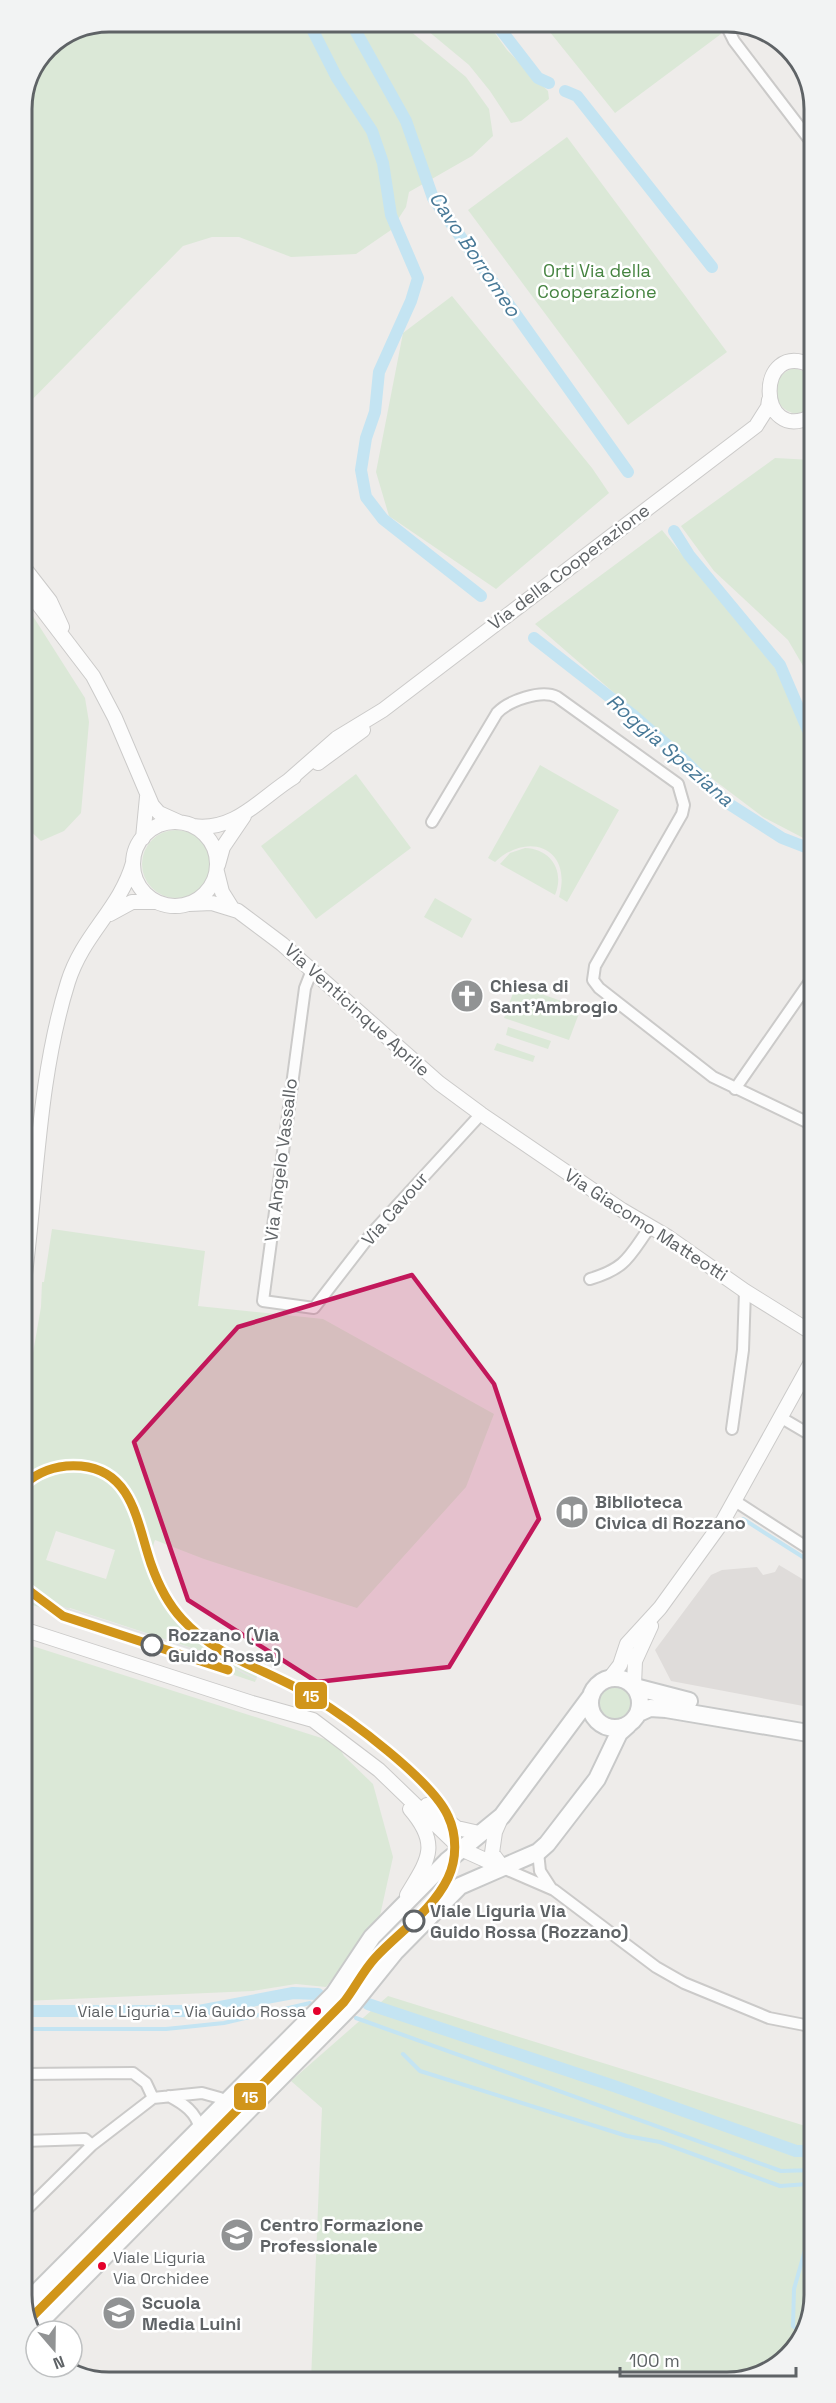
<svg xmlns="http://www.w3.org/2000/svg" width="836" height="2403" viewBox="0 0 836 2403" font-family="'Space Grotesk',sans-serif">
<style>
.education{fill:#dfdcda}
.green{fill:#dbe8d7;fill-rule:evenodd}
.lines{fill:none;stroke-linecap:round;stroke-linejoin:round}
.stream{stroke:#c4e4f2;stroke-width:4}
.canal{stroke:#c4e4f2;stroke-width:12}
.minor-casing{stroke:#cbcac9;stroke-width:14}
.tertiary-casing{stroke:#cbcac9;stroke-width:16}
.secondary-casing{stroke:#c8c9c9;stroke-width:20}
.minor{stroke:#fcfcfc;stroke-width:10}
.tertiary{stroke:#fcfcfc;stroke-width:14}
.secondary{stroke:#fcfcfc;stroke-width:16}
.tram{stroke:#e3e4e3;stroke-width:1.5}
.tram-1-casing{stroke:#fff;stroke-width:14}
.tram-1{stroke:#d1951a;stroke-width:9}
.marked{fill:#c2185b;fill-opacity:0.2;stroke:#c2185b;stroke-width:4.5;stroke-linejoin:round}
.stop-dot{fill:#fff;stroke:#5f6366;stroke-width:3}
.bus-dot{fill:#e4002b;stroke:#fff;stroke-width:2}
.labels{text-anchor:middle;stroke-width:5;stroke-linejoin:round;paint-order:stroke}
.bus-label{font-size:16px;fill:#5f6366;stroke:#fff;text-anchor:end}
.park-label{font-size:18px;fill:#468441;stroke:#fff}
.street-label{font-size:18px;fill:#5f6366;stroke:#fff}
.poi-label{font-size:18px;font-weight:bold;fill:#5f6366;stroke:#fff;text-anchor:start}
.stop-label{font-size:18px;font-weight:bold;fill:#5f6366;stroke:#fff;text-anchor:start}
.water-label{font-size:20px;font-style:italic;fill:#487997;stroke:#fff}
.rim{fill:none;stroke:#5f6366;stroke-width:3}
.line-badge{stroke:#fff;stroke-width:2}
.badge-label{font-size:16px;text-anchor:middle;font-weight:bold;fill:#fff}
</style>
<rect width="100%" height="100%" fill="#eeecea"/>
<path class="education" d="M 779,1565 L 814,1586 L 814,1708 L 671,1681 L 655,1650 L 711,1575 L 722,1570 L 757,1567 L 763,1575 L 775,1572 Z"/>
<path class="green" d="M 109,21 L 398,21 L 466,77 L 489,109 L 493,136 L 472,156 L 409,192 L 406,207 L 391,230 L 356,254 L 291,257 L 239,237 L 212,237 L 183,246 L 22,410 L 21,103 L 47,46 Z
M 416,21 L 486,21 L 507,50 L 548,91 L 549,99 L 521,121 L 511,123 L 490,91 L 469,65 Z
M 541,21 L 715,21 L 721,34 L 615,113 Z
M 567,137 L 727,352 L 628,425 L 468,210 Z
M 452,296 L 592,468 L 609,493 L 496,589 L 389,516 L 376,472 L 403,333 Z
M 794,368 L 812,374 L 812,408 L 797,414 C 770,410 768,376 794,368 Z
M 775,458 L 812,460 L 813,683 L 788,640 L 714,571 L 681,526 Z
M 662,530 L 775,668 L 794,708 L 809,749 L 813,753 L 813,843 L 763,817 L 714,780 L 535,624 Z
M 22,599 L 85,698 L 89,722 L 81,813 L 64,831 L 41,841 L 22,823 Z
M 540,765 L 619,810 L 567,902 L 559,897 C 573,849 529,830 495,862 L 488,858 Z
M 356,774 L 411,848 L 316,919 L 261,846 Z
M142 864a34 34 0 1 1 68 0a34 34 0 1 1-68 0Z
M 525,848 C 551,849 565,871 555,895 L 500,864 L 510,853 Z
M 435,898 L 472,919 L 462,938 L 424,917 Z
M 516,985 L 581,1008 L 569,1040 L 504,1018 Z
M 508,1027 L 551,1041 L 548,1049 L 506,1035 Z
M 497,1043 L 535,1056 L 533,1062 L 494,1050 Z
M 52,1229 L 205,1251 L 198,1306 L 323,1319 L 494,1414 L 466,1487 L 357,1608 L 204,1559 L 155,1540 C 142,1570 192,1627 215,1643 C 229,1654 245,1659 260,1668 L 255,1682 L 204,1665 L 207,1653 L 70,1608 L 63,1622 L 42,1608 L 23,1602 L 23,1410 L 41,1307 L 42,1282 L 44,1282 ZM 56,1531 L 115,1550 L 106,1579 L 46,1560 Z
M 23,1643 L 337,1743 L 344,1756 L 373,1784 L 393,1857 L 379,1920 L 326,1987 L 296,1984 L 253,1991 L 24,2001 Z
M597 1703a18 18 0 1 1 36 0a18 18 0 1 1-36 0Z
M 388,1996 L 815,2129 L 815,2295 L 797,2348 L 750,2379 L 311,2381 L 322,2108 L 291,2081 Z"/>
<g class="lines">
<path class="stream" d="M 743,1519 L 814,1564
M 356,2018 L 781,2171 L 815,2170
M 24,2029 L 166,2029 L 224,2023 L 310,2003
M 403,2054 L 420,2071 L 627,2136 L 660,2142 L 780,2186 L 808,2184 L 815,2186
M 807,2319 L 807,2284 L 815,2257
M 802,2334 L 793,2326 L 794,2289 L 815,2215"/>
<path class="canal" d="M 308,21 L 337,78 L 372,131 L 383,163 L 391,215 L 418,278 L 411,301 L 379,372 L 375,412 L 366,438 L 361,470 L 366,497 L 383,519 L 481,596
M 350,21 L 406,121 L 433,198 L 628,472
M 494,21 L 538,78 L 549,83
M 565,91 L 577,96 L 712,267
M 674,531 L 689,555 L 780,665 L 813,742
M 534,638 L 634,716 L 684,760 L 726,802 L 782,838 L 813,850
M 368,2004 L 614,2086 L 796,2151 L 815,2151
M 24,2011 L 199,2011 L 293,1993 L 318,1994"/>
<g class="minor-casing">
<path id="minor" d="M 724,21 L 734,41 L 812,143
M 432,822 L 497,713 C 508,701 541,689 557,697 L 678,784 L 684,805 L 682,814 L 595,966 L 593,980 L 599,988 L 713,1077 L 813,1125
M 312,970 L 305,988 L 263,1301 L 314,1308 L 372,1233 L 481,1114
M 735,1089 L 813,977
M 590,1279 C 627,1268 629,1256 650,1227
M 780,1417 L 814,1437
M 732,1429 L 743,1350 L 745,1291
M 735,1501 L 814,1552
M 538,1852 L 540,1871 L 551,1888
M 503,1868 L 554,1890 L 656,1967 L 684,1983 L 769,2018 L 815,2027
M 24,2074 L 133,2073 L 146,2083 L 153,2098
M 169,2096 C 184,2104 196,2112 200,2129
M 24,2141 L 85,2139 L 92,2145
M 24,2212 L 92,2145 L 153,2098 L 202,2093 L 220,2098 L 225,2103"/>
</g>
<g class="tertiary-casing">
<path id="tertiary" d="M 812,366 C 755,337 756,446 812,416
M 22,565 L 50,601 L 62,627
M 22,583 L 93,676 L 115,718 L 152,805 L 159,813 L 179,822
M 318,763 L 363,730
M 288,781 L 337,738 L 383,710 L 756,426 L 768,407 L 769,400
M133 864a42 42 0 1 1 84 0a42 42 0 1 1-84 0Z
M 193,826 C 236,832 261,797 294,777
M 143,838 L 147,797
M 218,865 L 223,847 L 244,816
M 217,872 L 222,892 L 232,908
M 189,904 L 212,903 L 238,911 L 282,944 L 439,1083 L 481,1114 L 622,1210 L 668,1237 L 745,1291 L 814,1334
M 110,914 L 132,902 L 157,902
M 23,1290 C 37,1188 37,1081 68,982 C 83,934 120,909 133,863
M 23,1629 L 252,1703 L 313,1720 L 379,1770 L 461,1849 L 503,1868
M 610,1678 L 620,1665 L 627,1644 L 660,1608 L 723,1521 L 814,1357
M 634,1685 L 635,1661 L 651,1626
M 427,1805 L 457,1828 L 479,1833
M 502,1816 L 495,1832 L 492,1853 L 503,1868
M 407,1895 C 428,1860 441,1845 410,1809"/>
</g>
<g class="secondary-casing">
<path id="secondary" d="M590 1703a25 25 0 1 1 50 0a25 25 0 1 1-50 0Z
M 635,1687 L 689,1701
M 639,1713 L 650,1708 L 666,1709 L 814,1734
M 24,2305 L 334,1994 L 372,1937 L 447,1861 L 502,1816 L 591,1696
M 32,2330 L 353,2004 L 395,1952 L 460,1886 L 538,1852 L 547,1844 L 597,1779 L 619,1733 L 628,1725"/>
</g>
<use href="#minor" class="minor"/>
<use href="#tertiary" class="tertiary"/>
<use href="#secondary" class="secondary"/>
<path class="tram" d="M 32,1594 L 56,1605 L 207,1654 L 256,1679"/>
<g class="tram-1-casing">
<path id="tram-1" d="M 23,1485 C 40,1470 58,1464 81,1466 C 133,1471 137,1523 151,1564 C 158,1584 168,1604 182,1619 C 218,1659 269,1670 313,1697 C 348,1718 432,1780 448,1816 C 457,1835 457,1859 448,1878 C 432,1911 399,1932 375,1958 C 363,1971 355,1988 344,2002 L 27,2322
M 23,1586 L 63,1616 L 228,1670"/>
</g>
<use href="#tram-1" class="tram-1"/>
</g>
<path class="marked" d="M 412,1275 L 494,1384 L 539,1519 L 449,1667 L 317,1682 L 188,1600 L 134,1442 L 238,1327 Z"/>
<defs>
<g id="church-disc" transform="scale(1.725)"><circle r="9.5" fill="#919394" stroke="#fff"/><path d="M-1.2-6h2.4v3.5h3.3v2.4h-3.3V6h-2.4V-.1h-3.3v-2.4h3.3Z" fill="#fff"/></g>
<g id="library-disc" transform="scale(1.725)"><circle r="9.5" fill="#919394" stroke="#fff"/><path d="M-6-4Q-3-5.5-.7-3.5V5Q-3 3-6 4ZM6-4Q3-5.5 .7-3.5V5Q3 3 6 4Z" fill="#fff"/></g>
<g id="school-disc" transform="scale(1.725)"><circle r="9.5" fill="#919394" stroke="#fff"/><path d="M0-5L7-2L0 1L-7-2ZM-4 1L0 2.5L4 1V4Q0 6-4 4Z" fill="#fff"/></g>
</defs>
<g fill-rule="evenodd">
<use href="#church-disc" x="467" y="996"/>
<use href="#library-disc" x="572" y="1512"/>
<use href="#school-disc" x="237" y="2235"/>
<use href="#school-disc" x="119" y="2313"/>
</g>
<g class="stop-dot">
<circle cx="152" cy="1645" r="10"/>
<circle cx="414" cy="1921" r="10"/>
</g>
<g class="bus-dot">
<circle cx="317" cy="2011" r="5"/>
<circle cx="102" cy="2266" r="5"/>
</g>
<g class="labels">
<g class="bus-label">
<text x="306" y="2017">Viale Liguria - Via Guido Rossa</text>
<text x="113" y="2263" text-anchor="start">Viale Liguria<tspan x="113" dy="21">Via Orchidee</tspan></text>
</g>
<g class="park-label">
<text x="597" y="277">Orti Via della<tspan x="597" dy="21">Cooperazione</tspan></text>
</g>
<g class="street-label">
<text transform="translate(569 567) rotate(-37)" y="6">Via della Cooperazione</text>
<text transform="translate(357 1010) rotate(42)" y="6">Via Venticinque Aprile</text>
<text transform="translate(281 1160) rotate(-83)" y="6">Via Angelo Vassallo</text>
<text transform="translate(395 1209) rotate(-49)" y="6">Via Cavour</text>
<text transform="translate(646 1225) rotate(33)" y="6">Via Giacomo Matteotti</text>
</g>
<g class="poi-label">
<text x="490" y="992">Chiesa di<tspan x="490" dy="21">Sant'Ambrogio</tspan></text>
<text x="595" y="1508">Biblioteca<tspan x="595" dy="21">Civica di Rozzano</tspan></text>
<text x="260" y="2231">Centro Formazione<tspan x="260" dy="21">Professionale</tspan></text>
<text x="142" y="2309">Scuola<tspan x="142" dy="21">Media Luini</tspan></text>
</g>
<g class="stop-label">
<text x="168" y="1641">Rozzano (Via<tspan x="168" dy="21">Guido Rossa)</tspan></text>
<text x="430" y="1917">Viale Liguria Via<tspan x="430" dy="21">Guido Rossa (Rozzano)</tspan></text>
</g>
<g class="water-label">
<text transform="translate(475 254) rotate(56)" y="7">Cavo Borromeo</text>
<text transform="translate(670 750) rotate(41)" y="7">Roggia Speziana</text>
</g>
</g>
<path d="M0 0H836V2403H0ZM109 32H727A77 77 0 0 1 804 109V2295A77 77 0 0 1 727 2372H109A77 77 0 0 1 32 2295V109A77 77 0 0 1 109 32Z" fill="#f2f3f3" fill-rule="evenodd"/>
<path class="rim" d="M109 32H727A77 77 0 0 1 804 109V2295A77 77 0 0 1 727 2372H109A77 77 0 0 1 32 2295V109A77 77 0 0 1 109 32Z"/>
<g class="line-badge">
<rect x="294" y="1681" width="34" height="29" rx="6" fill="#d1951a"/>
<rect x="233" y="2082" width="34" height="29" rx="6" fill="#d1951a"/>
</g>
<g class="badge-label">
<text x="311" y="1702">15</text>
<text x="250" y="2103">15</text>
</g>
<g transform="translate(54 2349) rotate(160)"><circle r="28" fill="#ffffff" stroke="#bfc1c2" stroke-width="1.5"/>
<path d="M0-4.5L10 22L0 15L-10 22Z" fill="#919394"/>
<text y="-9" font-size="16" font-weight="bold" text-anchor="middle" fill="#5f6366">N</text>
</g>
<path d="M620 2367v9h176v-9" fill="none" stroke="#5f6366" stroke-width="3"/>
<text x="629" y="2367" font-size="18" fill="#5f6366" stroke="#ffffff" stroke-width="4.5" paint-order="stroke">100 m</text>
</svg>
